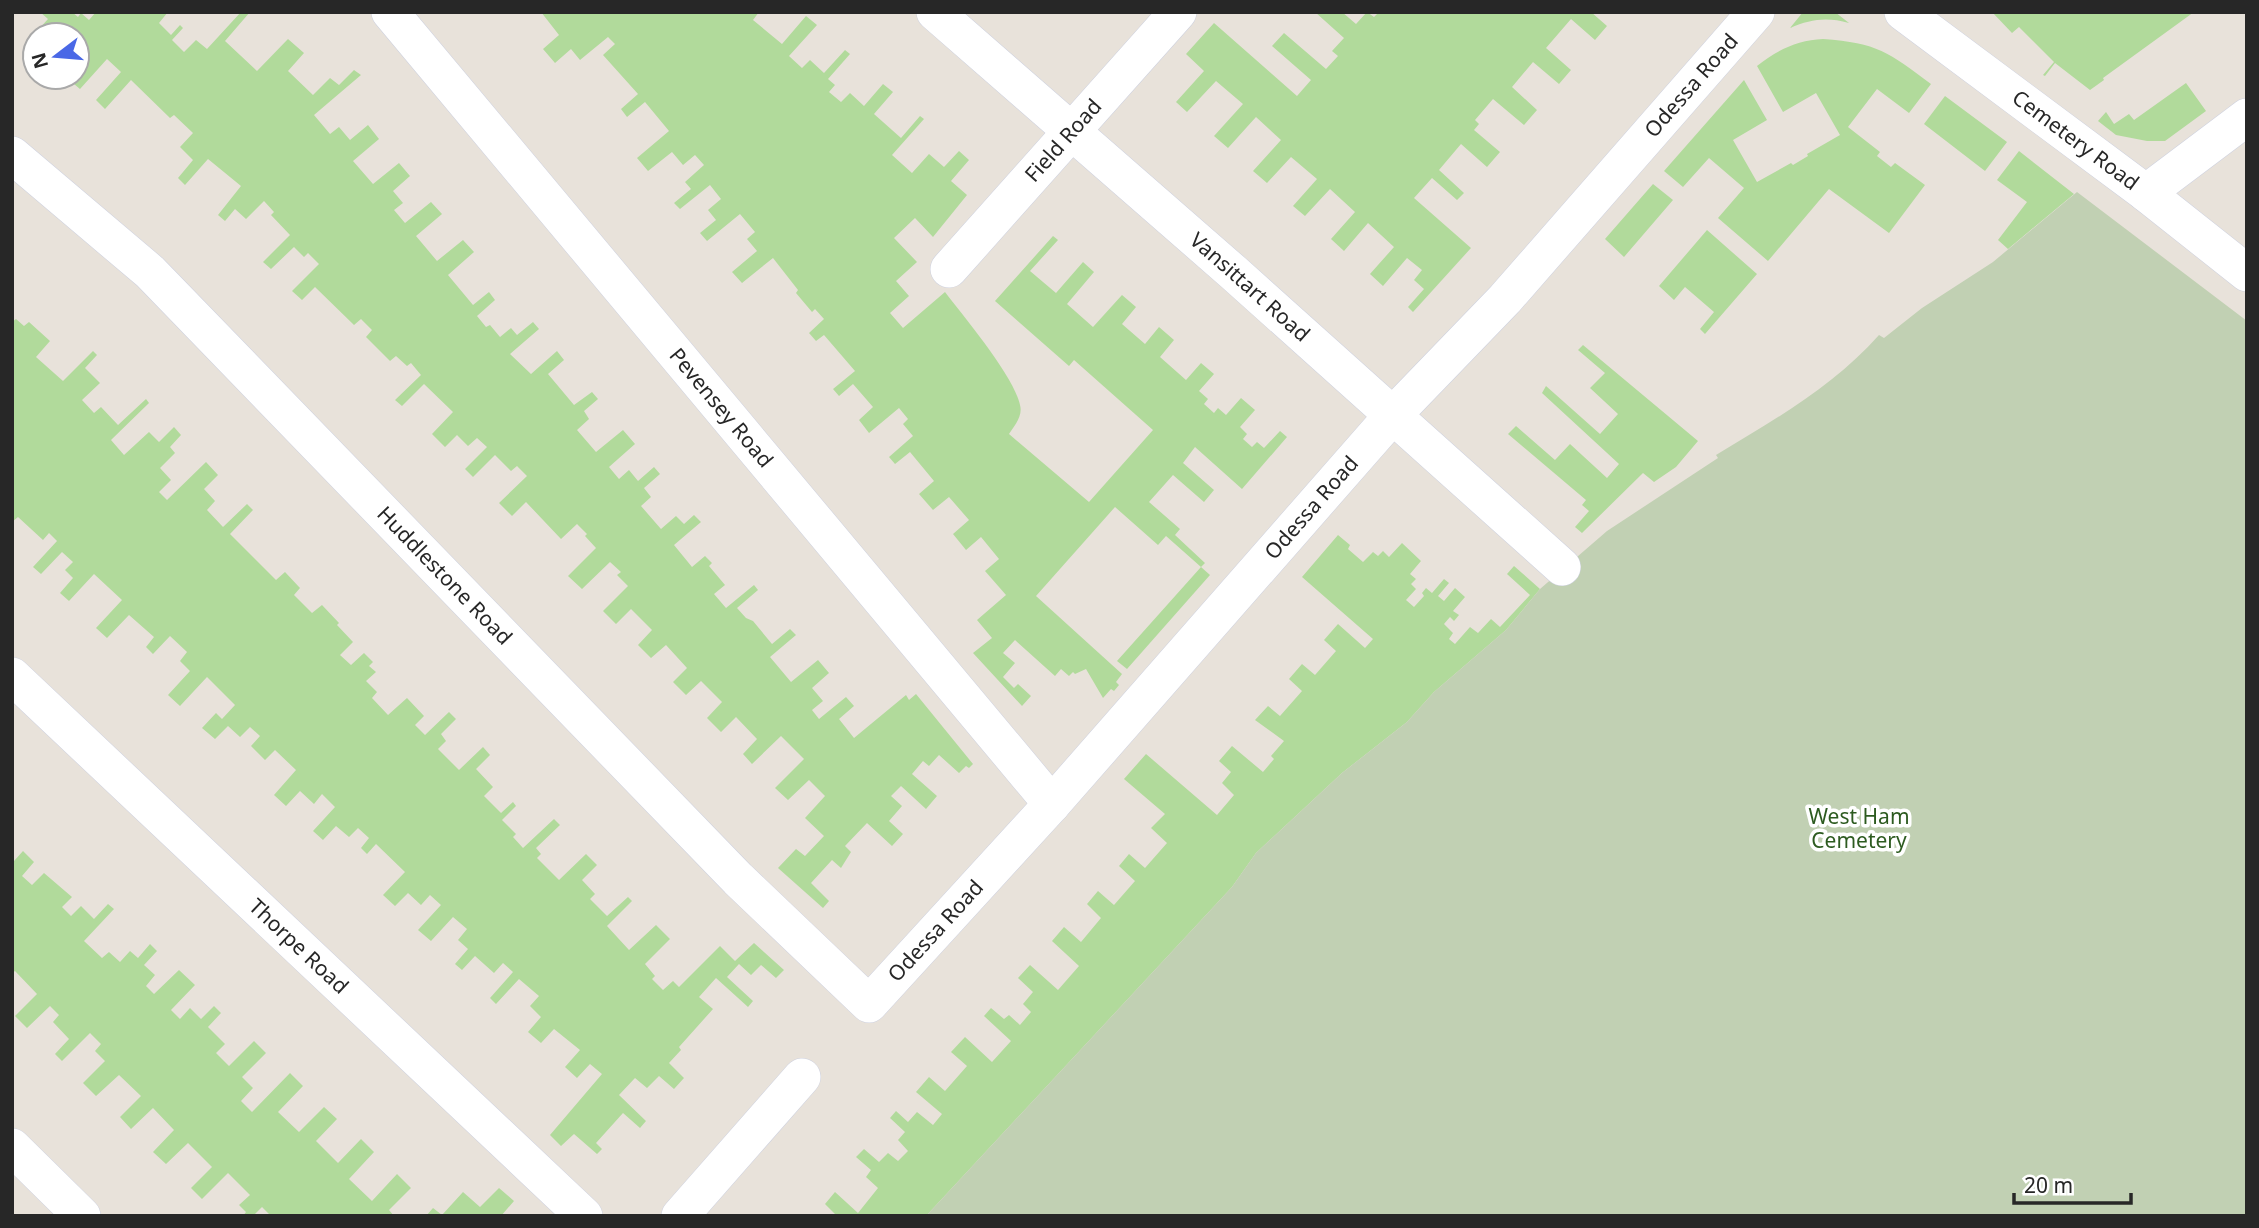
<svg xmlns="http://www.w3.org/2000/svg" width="2259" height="1228" viewBox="0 0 2259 1228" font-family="'Noto Sans',sans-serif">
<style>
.green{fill:#b1da9b}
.cemetery{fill:#c1d0b3}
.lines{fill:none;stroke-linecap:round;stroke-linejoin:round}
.street-casing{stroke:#cfd2df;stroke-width:38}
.street{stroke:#fff;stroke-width:37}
.labels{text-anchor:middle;stroke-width:7;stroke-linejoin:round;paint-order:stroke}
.street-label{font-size:21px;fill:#272727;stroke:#fff}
.park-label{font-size:21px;fill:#2d5b20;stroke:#fff}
</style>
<rect width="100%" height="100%" fill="#e8e2da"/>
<path class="green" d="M 40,12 L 72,12 L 78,17 L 81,13 L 89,20 L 96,12 L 168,12 L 159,23 L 171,35 L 180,25 L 183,28 L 172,40 L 184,52 L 196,40 L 207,49 L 241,12 L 250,12 L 225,41 L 257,71 L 288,39 L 304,53 L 288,71 L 313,95 L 330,78 L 339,85 L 354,70 L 361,75 L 314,115 L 330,134 L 339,127 L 350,140 L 368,125 L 379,139 L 353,161 L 373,184 L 399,163 L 410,176 L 393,191 L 403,203 L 394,210 L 405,223 L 431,202 L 442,214 L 416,236 L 437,261 L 463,240 L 474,252 L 448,275 L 473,305 L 489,292 L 495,300 L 477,316 L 486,327 L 490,325 L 500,337 L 511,328 L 517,335 L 533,322 L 539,329 L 510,354 L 531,374 L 557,351 L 564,360 L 548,374 L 574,405 L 592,392 L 598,399 L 584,411 L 589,419 L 577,430 L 596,452 L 623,430 L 635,444 L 609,467 L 619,479 L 629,470 L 638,481 L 654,467 L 660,474 L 644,488 L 651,497 L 641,506 L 661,529 L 676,516 L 684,524 L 694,515 L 701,522 L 674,545 L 692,567 L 705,556 L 712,563 L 709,566 L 725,585 L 714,594 L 726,608 L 754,585 L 758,590 L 737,608 L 746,618 L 753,621 L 772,644 L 790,629 L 796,635 L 770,657 L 791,682 L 818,660 L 829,673 L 812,688 L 823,701 L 812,710 L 819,719 L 846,697 L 854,706 L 839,719 L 854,738 L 906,695 L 909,700 L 916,694 L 973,764 L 969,768 L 966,766 L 959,773 L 939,755 L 929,766 L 923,761 L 912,774 L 937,796 L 926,809 L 901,786 L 891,796 L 902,806 L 889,821 L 903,834 L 892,846 L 867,823 L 845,846 L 851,852 L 841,868 L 832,860 L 811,883 L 829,901 L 823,908 L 778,868 L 796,849 L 805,856 L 824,836 L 805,818 L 825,796 L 809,780 L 788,800 L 775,788 L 804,759 L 781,736 L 752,764 L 743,754 L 757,739 L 736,717 L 721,732 L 707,718 L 722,702 L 701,681 L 686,695 L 673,682 L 687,668 L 666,645 L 651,658 L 638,645 L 652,630 L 631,609 L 616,624 L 603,611 L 628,586 L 617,575 L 621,572 L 610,562 L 582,589 L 568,576 L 596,548 L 585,536 L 587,534 L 577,524 L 561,539 L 526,502 L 512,516 L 499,503 L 527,476 L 517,466 L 511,471 L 495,455 L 473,477 L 465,469 L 487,447 L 477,438 L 468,446 L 457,435 L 445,447 L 432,434 L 453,412 L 424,384 L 402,406 L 395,400 L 421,375 L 411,363 L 407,366 L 396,356 L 390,361 L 366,337 L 372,330 L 361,319 L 354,325 L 315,287 L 302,300 L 292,291 L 319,264 L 308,253 L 304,257 L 294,247 L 271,269 L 263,262 L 290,235 L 271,215 L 274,212 L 264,201 L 246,219 L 235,209 L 225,221 L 218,215 L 241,186 L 208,159 L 185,185 L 178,178 L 193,160 L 180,147 L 193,133 L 174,115 L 170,118 L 131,80 L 105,109 L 96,100 L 121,72 L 107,59 L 80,89 L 74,84 L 85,71 L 77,64 L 77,35 L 44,35 L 38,30 L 48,19 Z
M 541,12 L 759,12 L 753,20 L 782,44 L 806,16 L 817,25 L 789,56 L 802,68 L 810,60 L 824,73 L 845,50 L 850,54 L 828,79 L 835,85 L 829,92 L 841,102 L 850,93 L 864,106 L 883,84 L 893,92 L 874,114 L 901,138 L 920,116 L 924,119 L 892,155 L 912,173 L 929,154 L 944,167 L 959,151 L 969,160 L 951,181 L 967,195 L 933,237 L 915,218 L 894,238 L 917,262 L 896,281 L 909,296 L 890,313 L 903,328 L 945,292 C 964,317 1014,376 1020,405 C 1023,416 1015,425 1009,434 L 1089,502 L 1153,430 L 1074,360 L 1069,366 L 995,301 L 1053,236 L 1058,240 L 1030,271 L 1056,293 L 1083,262 L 1094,272 L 1067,304 L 1093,327 L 1122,295 L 1136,307 L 1122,324 L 1145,344 L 1159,327 L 1174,340 L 1160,357 L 1186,380 L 1201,363 L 1214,374 L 1199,391 L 1208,399 L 1204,404 L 1214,413 L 1218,408 L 1226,415 L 1241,398 L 1255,410 L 1240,427 L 1247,434 L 1243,439 L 1252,447 L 1257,442 L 1264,448 L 1280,431 L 1287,437 L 1242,489 L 1195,447 L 1183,463 L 1214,490 L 1204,502 L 1173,475 L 1149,502 L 1180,529 L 1175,535 L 1205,563 L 1201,567 L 1210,575 L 1127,669 L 1117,661 L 1201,567 L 1166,536 L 1158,545 L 1115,507 L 1036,596 L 1122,674 L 1116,682 L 1119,685 L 1114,691 L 1111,689 L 1103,698 L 1086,669 L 1075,674 L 1073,672 L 1069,676 L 1061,669 L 1055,676 L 1015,640 L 1003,653 L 1015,663 L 1003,677 L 1014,688 L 1018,684 L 1031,696 L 1022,706 L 973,653 L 992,638 L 977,620 L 1006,595 L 985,571 L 999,559 L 981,537 L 966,550 L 953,534 L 969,520 L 949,497 L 933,510 L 919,494 L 934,481 L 910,452 L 895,464 L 889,457 L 913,436 L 903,424 L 908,419 L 899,408 L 869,433 L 859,420 L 873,407 L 853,384 L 839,396 L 833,389 L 855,371 L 824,335 L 816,341 L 809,333 L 824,319 L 815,309 L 812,312 L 796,293 L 798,290 L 773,258 L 742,283 L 732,272 L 757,251 L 747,239 L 755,232 L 740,214 L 707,241 L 700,233 L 716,220 L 708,210 L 721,199 L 710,185 L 680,209 L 674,203 L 691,189 L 685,182 L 704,165 L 695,155 L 683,165 L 672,152 L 648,171 L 637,158 L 669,131 L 645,102 L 627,117 L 621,109 L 638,94 L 603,55 L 615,44 L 608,37 L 580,60 L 571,49 L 555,63 L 543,49 L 559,35 Z
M 1315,12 L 1342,12 L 1356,24 L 1367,12 L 1374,17 L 1379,12 L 1591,12 L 1607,26 L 1595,40 L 1571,19 L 1546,48 L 1571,70 L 1559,84 L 1533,62 L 1512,87 L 1537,110 L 1524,125 L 1493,99 L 1475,120 L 1479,124 L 1474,130 L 1500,152 L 1487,167 L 1461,144 L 1439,170 L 1464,193 L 1457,200 L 1432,178 L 1414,198 L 1471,248 L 1413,312 L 1408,307 L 1424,289 L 1414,280 L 1422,270 L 1407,258 L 1383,286 L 1370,274 L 1394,247 L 1368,223 L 1344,251 L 1331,239 L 1355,212 L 1330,189 L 1305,216 L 1293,206 L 1317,179 L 1291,157 L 1267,183 L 1253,171 L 1281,140 L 1256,117 L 1228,148 L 1214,136 L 1243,104 L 1216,81 L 1187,112 L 1176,102 L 1204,71 L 1186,54 L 1214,23 L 1297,96 L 1311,80 L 1272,46 L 1284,33 L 1326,69 L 1338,56 L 1332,51 L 1344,38 Z
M 1803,12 L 1835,12 L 1849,23 C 1827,17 1811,19 1790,28 Z
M 1992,12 L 2194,12 L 2103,78 L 2104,80 L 2090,90 L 2055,63 L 2045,76 L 2043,75 L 2054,62 L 2019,27 L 2012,33 Z
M 1823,39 C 1878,43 1888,52 1931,84 L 1909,113 L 1877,89 L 1848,127 L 1880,152 L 1877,156 L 1891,167 L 1895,163 L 1925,185 L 1889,233 L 1829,189 L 1768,261 L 1718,218 L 1744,188 L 1709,158 L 1683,187 L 1664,171 L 1744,80 L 1767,120 L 1733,140 L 1757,182 L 1791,163 L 1793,165 L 1808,156 L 1807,154 L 1840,135 L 1816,93 L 1783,112 L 1757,66 C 1777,50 1798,40 1823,39 Z
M 2186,83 L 2206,111 L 2165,141 L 2147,141 L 2116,135 L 2098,121 L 2106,112 L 2114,124 L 2129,114 L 2134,120 Z
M 1945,96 L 2007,142 L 1985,171 L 1924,124 Z
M 2019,151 L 2074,194 L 2008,249 L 1998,240 L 2027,202 L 1997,180 Z
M 1653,184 L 1673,200 L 1624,257 L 1605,239 Z
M 1707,230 L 1757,274 L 1705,334 L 1700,329 L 1714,312 L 1685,287 L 1674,300 L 1659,286 Z
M 16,319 L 24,326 L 29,322 L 50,341 L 36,357 L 63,381 L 93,351 L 97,355 L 85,368 L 100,383 L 82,400 L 94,413 L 101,407 L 118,425 L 146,399 L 149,403 L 111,440 L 124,455 L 149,432 L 159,442 L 174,427 L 181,435 L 170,447 L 175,453 L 160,468 L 171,480 L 159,492 L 167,500 L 206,462 L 218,475 L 204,489 L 215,501 L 207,510 L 223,527 L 247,504 L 253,510 L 230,534 L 276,580 L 285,572 L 300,588 L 294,595 L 312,613 L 322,605 L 339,623 L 337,625 L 353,642 L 340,655 L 351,665 L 364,653 L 373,662 L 369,666 L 376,672 L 366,681 L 377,692 L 372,698 L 388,715 L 407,698 L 424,716 L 415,725 L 425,735 L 449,712 L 456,719 L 441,734 L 446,741 L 438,749 L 459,770 L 483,747 L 490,755 L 476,769 L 493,787 L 484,796 L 501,813 L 513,802 L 516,806 L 502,820 L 516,834 L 513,837 L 523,848 L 554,819 L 560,825 L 536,848 L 541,854 L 537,858 L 559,880 L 586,854 L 597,865 L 582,880 L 595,894 L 590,899 L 607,916 L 628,897 L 632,901 L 607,926 L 629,950 L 656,925 L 670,939 L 645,964 L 655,976 L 652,979 L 663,990 L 673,981 L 679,987 L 720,946 L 735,961 L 754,943 L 784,970 L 776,978 L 761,965 L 751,975 L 739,964 L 727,977 L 753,1001 L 748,1007 L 716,978 L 699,997 L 713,1009 L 679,1047 L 681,1050 L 669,1063 L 684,1078 L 674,1089 L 659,1076 L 647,1088 L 635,1078 L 619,1095 L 646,1121 L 640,1128 L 623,1113 L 596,1143 L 602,1149 L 597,1154 L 574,1134 L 561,1146 L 550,1135 L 602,1074 L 590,1064 L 577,1078 L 565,1067 L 580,1050 L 554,1029 L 541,1043 L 528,1032 L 541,1017 L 530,1006 L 539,996 L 519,979 L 496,1004 L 490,998 L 513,972 L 503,963 L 494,973 L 475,956 L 462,970 L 455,964 L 468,949 L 458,940 L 467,929 L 453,917 L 431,941 L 418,930 L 441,905 L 430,895 L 421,905 L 408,893 L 395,906 L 383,895 L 405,872 L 376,844 L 367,854 L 361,848 L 369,838 L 358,828 L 349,837 L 336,826 L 323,840 L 313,831 L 335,807 L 322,794 L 314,804 L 300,791 L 286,806 L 274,795 L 296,770 L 275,750 L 265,760 L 251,746 L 260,736 L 250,727 L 240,737 L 228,726 L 215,739 L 202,728 L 216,713 L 222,719 L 235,705 L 207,677 L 180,706 L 168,695 L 190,671 L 180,661 L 187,652 L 170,636 L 153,654 L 146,647 L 154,637 L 129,615 L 107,638 L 96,628 L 122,600 L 94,574 L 69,601 L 60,593 L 73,578 L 65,570 L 73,562 L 62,552 L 41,574 L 33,567 L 57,541 L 49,533 L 43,540 L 18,517 L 12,522 L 12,322 Z
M 1583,345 L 1698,441 L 1676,467 L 1654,482 L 1643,473 L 1582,533 L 1575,527 L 1589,511 L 1582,505 L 1586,500 L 1508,434 L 1516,426 L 1555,460 L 1570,444 L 1607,478 L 1619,464 L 1542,393 L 1546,386 L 1600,434 L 1618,414 L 1590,388 L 1605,373 L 1578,350 Z
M 1338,535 L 1350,545 L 1348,549 L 1363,562 L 1373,552 L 1378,556 L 1383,551 L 1389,557 L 1402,543 L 1421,561 L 1410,574 L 1416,579 L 1411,584 L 1416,589 L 1406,600 L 1414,607 L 1424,596 L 1422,593 L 1426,588 L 1432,593 L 1444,579 L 1449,583 L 1438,596 L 1444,601 L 1455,588 L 1465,597 L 1453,611 L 1459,615 L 1454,621 L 1450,617 L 1444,624 L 1453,633 L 1449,639 L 1455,644 L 1470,627 L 1478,633 L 1491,619 L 1500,627 L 1530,595 L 1507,574 L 1514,566 L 1540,589 L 1506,630 L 1434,692 L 1407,722 L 1342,773 L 1256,853 L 1232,887 L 926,1216 L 837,1216 L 825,1204 L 835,1192 L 858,1213 L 878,1188 L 866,1177 L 871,1170 L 856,1157 L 864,1149 L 879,1162 L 888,1153 L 898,1161 L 908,1151 L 898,1140 L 905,1132 L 890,1118 L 896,1111 L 908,1122 L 917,1112 L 933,1125 L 942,1114 L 916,1092 L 929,1077 L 945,1091 L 967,1066 L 951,1052 L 965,1037 L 992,1062 L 1011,1041 L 984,1016 L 991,1008 L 1004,1019 L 1009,1015 L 1020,1025 L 1031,1012 L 1023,1004 L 1033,992 L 1018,978 L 1030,965 L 1058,990 L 1079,966 L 1052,941 L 1064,927 L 1081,942 L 1101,918 L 1087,904 L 1098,891 L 1114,905 L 1135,881 L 1119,866 L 1129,854 L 1145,868 L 1167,843 L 1151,828 L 1165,814 L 1124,779 L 1146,754 L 1217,815 L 1234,795 L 1222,783 L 1231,772 L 1219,761 L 1232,746 L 1263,772 L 1274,759 L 1271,756 L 1284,741 L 1255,720 L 1268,706 L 1280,716 L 1302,691 L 1289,679 L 1302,664 L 1315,675 L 1336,651 L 1324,640 L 1338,624 L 1365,648 L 1373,639 L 1302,577 Z
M 23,851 L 34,862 L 22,876 L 32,885 L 44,873 L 72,897 L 62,907 L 71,916 L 81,906 L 94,919 L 108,904 L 114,909 L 84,941 L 102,958 L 109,952 L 120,962 L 130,951 L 138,958 L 150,944 L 157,951 L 144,965 L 155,975 L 146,986 L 154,994 L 179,970 L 195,985 L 171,1010 L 180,1019 L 190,1008 L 201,1019 L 214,1006 L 221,1013 L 208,1027 L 225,1044 L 216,1053 L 229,1066 L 254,1041 L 266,1053 L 242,1077 L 253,1088 L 241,1101 L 252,1112 L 290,1073 L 303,1086 L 278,1112 L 299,1132 L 324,1107 L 337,1119 L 316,1141 L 338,1163 L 361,1139 L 374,1152 L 349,1179 L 372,1201 L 397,1174 L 411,1188 L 389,1210 L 394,1216 L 271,1216 L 262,1207 L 253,1216 L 243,1216 L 246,1212 L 239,1205 L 250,1195 L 228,1173 L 202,1199 L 191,1188 L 212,1167 L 188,1143 L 166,1164 L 153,1152 L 174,1130 L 153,1108 L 131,1129 L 120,1117 L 141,1096 L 119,1075 L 96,1096 L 83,1083 L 105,1061 L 95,1051 L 101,1044 L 90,1033 L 62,1061 L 55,1054 L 69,1039 L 53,1022 L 59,1015 L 50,1006 L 27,1028 L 15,1016 L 37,994 L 15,971 L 12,973 L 12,859 L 14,861 Z
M 499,1188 L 514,1201 L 501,1216 L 426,1216 L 433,1208 L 442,1215 L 463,1192 L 480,1207 Z"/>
<path class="cemetery" d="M 2077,192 L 2247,321 L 2247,1216 L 926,1216 L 1232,887 L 1256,853 L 1342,773 L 1407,722 L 1434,692 L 1506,630 L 1540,589 L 1607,531 L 1718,458 L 1716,455 C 1774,420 1834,386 1879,335 L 1884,338 L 1922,308 L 1993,262 Z"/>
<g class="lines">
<g class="street-casing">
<g id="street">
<path id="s1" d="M 390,12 L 1052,804"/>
<path id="s2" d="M 935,12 L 1234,273 L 1562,567"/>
<path id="s3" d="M 1903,12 L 2146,193 L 2247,273"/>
<path id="s4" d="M 12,155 L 150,272 L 738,879 L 869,1004 L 1052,804 L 1393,415 L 1505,299 L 1756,12"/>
<path d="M 2146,193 L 2247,117"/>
<path id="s5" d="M 949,269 L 1178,12"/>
<path id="s6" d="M 12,676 L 584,1216"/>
<path d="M 12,1147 L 82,1216"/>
<path d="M 680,1216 L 802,1077"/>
</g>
</g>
<use href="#street" class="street"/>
</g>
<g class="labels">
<g class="street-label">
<text dy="7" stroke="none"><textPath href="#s4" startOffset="2440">Odessa Road</textPath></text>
<text dy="7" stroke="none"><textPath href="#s5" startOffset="172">Field Road</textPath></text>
<text dy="7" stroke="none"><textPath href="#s3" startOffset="215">Cemetery Road</textPath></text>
<text dy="7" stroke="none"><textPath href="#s2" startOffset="418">Vansittart Road</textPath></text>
<text dy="7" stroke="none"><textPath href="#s1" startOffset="516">Pevensey Road</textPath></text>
<text dy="7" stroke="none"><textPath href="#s4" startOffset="1872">Odessa Road</textPath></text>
<text dy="7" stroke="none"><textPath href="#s4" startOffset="604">Huddlestone Road</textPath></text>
<text dy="7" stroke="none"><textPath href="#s4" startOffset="1306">Odessa Road</textPath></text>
<text dy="7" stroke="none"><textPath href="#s6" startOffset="394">Thorpe Road</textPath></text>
</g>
<g class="park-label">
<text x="1859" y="824">West Ham<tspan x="1859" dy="24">Cemetery</tspan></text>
</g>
</g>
<rect width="2259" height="1228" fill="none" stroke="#272727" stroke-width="28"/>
<g transform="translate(56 56) rotate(254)"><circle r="33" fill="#ffffff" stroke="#a9a9a9" stroke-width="2"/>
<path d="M0-5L12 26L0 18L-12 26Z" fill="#4a68e6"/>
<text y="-10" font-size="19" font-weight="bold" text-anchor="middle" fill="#272727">N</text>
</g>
<path d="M2014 1193v10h117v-10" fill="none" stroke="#272727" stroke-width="3.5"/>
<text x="2024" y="1193" font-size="21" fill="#272727" stroke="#ffffff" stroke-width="5" paint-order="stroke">20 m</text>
</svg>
